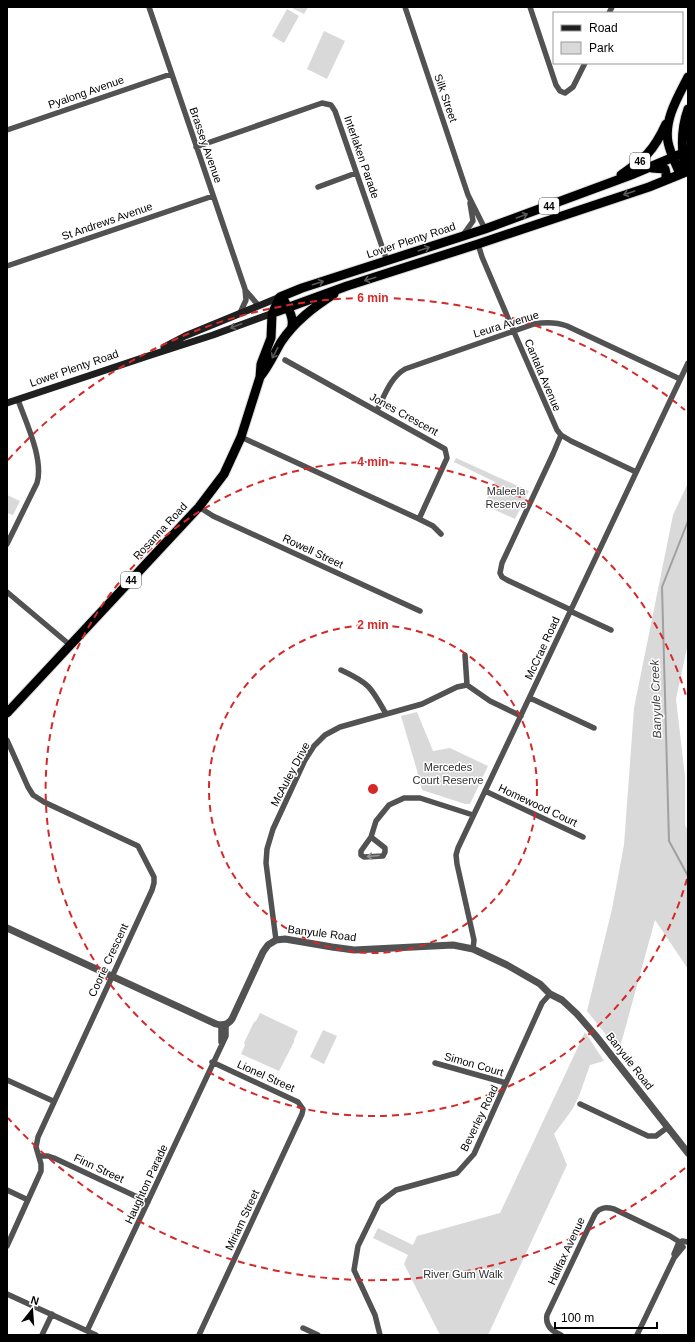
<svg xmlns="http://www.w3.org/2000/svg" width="695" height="1342" viewBox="0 0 695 1342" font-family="Arial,sans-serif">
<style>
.green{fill:#d9d9d9}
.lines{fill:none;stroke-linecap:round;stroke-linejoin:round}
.stream{stroke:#a0a0a0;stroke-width:2}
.trunk-casing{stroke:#dbdbdb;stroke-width:11}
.minor{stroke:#525252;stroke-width:5.5}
.tertiary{stroke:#525252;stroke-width:7}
.secondary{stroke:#1f1f1f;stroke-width:7}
.trunk{stroke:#000;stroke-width:9}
.oneway{stroke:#595959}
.oneway2{stroke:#626262}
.oneway3{stroke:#979797}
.ring{fill:none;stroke:#d62828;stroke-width:2;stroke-dasharray:7 5}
.labels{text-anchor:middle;stroke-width:3;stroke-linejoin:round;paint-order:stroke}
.shield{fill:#fff;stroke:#4c4c4c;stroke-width:1}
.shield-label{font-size:10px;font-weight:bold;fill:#000}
.street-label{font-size:11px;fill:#000;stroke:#fff}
.park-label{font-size:11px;fill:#303030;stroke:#fff}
.water-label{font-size:12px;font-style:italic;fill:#414141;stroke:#fff}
.centre{fill:#d62828;stroke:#fff;stroke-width:2}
.ring-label{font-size:12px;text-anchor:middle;font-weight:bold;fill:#d62828;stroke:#fff;stroke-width:3;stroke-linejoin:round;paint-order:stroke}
</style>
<rect width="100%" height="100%" fill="#fff"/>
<path class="green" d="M 293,7 L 308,7 L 304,14 L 292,8 Z
M 287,9 L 299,16 L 284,43 L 272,36 Z
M 324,31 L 345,41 L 327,79 L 307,69 Z
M 456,458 L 529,491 L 515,519 L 484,505 L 495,482 L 454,462 Z
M 688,483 L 688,643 L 676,699 L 685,776 L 685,825 L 688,831 L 688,969 L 655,920 L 619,1051 L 587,1011 L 612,909 L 624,845 L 634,708 L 673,515 Z
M 7,495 L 20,501 L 13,515 L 7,513 Z
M 417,712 L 433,751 L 450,748 L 488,766 L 470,804 L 465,804 L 422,790 L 416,767 L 401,716 Z
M 260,1013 L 298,1031 L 294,1040 L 294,1042 L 279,1071 L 241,1054 L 245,1045 L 244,1043 L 254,1022 L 256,1021 Z
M 323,1030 L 337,1036 L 324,1064 L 310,1057 Z
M 585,1032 L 604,1061 L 590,1065 L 579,1096 L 572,1110 L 554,1134 L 567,1165 L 488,1335 L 440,1335 L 404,1264 L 408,1255 L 373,1238 L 378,1228 L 413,1245 L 417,1236 L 500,1213 Z"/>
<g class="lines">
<path class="stream" d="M 688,521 L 662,587 L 669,841 L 688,876"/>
<g class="trunk-casing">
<path id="trunk" d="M 652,168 L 665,169 L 666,173 L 666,180
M 680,174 C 676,164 670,153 668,142 C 664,119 678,97 688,77
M 621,175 C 645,158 653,152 666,124
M 285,302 C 289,310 295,320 291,329
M 273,313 L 347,286 L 478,244 L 649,187 L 686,172 C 681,151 681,129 688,109
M 260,377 C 269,366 274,354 281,342 C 295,321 314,307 334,294
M 7,713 L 199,507 L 224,474 L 241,437 L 260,377 L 261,364 L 271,338 L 272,314 L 280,297 L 302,288 L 485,229 L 631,175 L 683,153"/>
</g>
<path class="minor" d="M 149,7 L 245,289 L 246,300 L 240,313
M 405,7 L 468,195 L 485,229
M 530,7 L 556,85 L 560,91 L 565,93 L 573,87 L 585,63
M 609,13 L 612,7
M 7,130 L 171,74
M 196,147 L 322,103 L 331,105 L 335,111 L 387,261
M 318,187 L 356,173
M 463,235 L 473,221 L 470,203
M 478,244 L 482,257 L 514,332 L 557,430 L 561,435 L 571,441 L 636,472
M 7,266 L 213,196
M 246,291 L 259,306
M 377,410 C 385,395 390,378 405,369 L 534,324 C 546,322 556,322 567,326 L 680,379
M 561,435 L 553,454 L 502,563 L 500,573 L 502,577 L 507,580 L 571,610
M 241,437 L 419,519 L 447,458 L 445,449 L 285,360
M 199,507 L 213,516 L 420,611
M 419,519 L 433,526 L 441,534
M 7,544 L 37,483 C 44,460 26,422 18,400
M 7,592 L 70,645
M 570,611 L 611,630
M 465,655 L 467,685
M 341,670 C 369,683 371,687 386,714
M 530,698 L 594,728
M 7,740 L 28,787 L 33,795 L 44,802 L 138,846 L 154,877 L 154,883 L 152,890 L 38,1137 L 36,1147 L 41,1164 L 41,1171 L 7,1246
M 485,791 L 583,837
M 371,837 L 385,848 L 385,852 L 383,856 L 364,857 L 361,855 L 361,851 L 371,837 L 376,821 L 389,805 L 404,798 L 420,798 L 473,815
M 276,940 L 266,863 L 267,849 L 273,829 L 305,760 L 314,746 L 325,735 L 340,727 L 422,704 L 457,687 L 467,685 L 490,701 L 521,716
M 473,949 L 474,940 L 457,864 L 456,855 L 458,848 L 688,363
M 221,1026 L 221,1042
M 435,1063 L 506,1083
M 7,1080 L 53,1101
M 580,1104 L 648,1136 L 656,1136 L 668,1127
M 39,1156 L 48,1156 L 54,1158 L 148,1202
M 7,1190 L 28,1200
M 674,1254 L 679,1242 L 682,1241 L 688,1242
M 7,1294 L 96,1335
M 303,1328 L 318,1335
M 87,1331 L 226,1036 L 226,1025
M 42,1335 L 52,1314
M 199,1335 L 302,1114 L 303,1109 L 298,1102 L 212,1062
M 380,1335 L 375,1315 L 354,1270 L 358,1246 L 379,1203 L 396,1190 L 457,1173 L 474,1154 L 542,1003 L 550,994
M 561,1335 C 552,1331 545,1326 547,1315 L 595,1214 C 600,1207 606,1207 614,1209 L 670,1236 L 678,1241 L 683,1247
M 637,1335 L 674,1258 L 683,1247"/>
<path class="tertiary" d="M 7,928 L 216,1024 C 223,1026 228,1025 232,1019 L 263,952 L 268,945 L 276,940 L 285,939 L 332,947 L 354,950 L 453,945 L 473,949 L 507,965 L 540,984 L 550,994 L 562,1000 L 577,1014 L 596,1036 L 688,1153"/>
<path class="secondary" d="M 164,347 L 185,336 L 280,297
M 7,403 L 148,356 L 213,335 L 273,313"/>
<use href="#trunk" class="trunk"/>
</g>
<defs><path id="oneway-shaft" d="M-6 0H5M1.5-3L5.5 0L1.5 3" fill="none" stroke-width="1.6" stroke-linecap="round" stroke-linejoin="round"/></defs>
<g class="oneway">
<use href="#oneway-shaft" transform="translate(629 193) rotate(161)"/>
<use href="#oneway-shaft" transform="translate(522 216) rotate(-20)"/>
<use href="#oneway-shaft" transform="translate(424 249) rotate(-18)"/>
<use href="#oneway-shaft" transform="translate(370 279) rotate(163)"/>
<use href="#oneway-shaft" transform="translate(318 283) rotate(-18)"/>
<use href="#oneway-shaft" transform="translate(275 353) rotate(118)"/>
</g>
<use class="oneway2" href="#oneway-shaft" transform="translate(236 326) rotate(159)"/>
<use class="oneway3" href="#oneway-shaft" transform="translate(373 856) rotate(175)"/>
<g class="ring">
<circle cx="373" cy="789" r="164"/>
<path d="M687 879A327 327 0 1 1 687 699"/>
<path d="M685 1168A491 491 0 0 1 8 1118M8 460A491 491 0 0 1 685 410"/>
</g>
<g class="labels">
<g class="shield">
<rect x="630" y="153" width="20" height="16" rx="3"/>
<rect x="539" y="198" width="20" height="16" rx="3"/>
<rect x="121" y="572" width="20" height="16" rx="3"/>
</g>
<g class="shield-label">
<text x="640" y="165">46</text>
<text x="549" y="210">44</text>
<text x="131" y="584">44</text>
</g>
<g class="street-label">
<text transform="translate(86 92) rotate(-19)" y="4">Pyalong Avenue</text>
<text transform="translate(446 98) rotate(71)" y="4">Silk Street</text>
<text transform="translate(206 145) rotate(71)" y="4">Brassey Avenue</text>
<text transform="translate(362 157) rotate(71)" y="4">Interlaken Parade</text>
<text transform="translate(107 221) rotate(-19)" y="4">St Andrews Avenue</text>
<text transform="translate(411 240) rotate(-18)" y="4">Lower Plenty Road</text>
<text transform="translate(506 324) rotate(-17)" y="4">Leura Avenue</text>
<text transform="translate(74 368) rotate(-19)" y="4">Lower Plenty Road</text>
<text transform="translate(543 375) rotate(67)" y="4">Cantala Avenue</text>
<text transform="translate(404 414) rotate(29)" y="4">Jones Crescent</text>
<text transform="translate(160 531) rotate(-47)" y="4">Rosanna Road</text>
<text transform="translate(313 551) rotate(25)" y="4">Rowell Street</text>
<text transform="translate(542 648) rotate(-65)" y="4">McCrae Road</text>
<text transform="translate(290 774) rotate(-62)" y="4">McAuley Drive</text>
<text transform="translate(538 805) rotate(25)" y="4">Homewood Court</text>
<text transform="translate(322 933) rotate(7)" y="4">Banyule Road</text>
<text transform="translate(108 960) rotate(-65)" y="4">Coorie Crescent</text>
<text transform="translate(630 1061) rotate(52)" y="4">Banyule Road</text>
<text transform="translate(474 1064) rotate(16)" y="4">Simon Court</text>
<text transform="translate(266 1076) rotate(24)" y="4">Lionel Street</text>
<text transform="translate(479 1118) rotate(-64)" y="4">Beverley Road</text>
<text transform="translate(99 1168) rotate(25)" y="4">Finn Street</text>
<text transform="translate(146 1184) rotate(-65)" y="4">Haughton Parade</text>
<text transform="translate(242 1220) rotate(-65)" y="4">Miriam Street</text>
<text transform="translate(566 1251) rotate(-65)" y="4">Halifax Avenue</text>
</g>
<g class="park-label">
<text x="506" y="495">Maleela<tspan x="506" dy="13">Reserve</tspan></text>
<text x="448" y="771">Mercedes<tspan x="448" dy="13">Court Reserve</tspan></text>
<text x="463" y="1278">River Gum Walk</text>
</g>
<g class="water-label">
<text transform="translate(656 699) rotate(-92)" y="4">Banyule Creek</text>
</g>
</g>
<circle cx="373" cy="789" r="6" class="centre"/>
<g class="ring-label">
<text x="373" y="302">6 min</text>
<text x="373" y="466">4 min</text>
<text x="373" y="629">2 min</text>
</g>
<rect width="695" height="1342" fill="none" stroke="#000000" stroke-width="16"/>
<rect x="553" y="12" width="130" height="52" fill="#ffffff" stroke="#999999"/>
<rect x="561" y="25" width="20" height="6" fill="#1f1f1f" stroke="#999999"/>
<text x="589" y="32" font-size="12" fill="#000000">Road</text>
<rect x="561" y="42" width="20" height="12" fill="#d9d9d9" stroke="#999999"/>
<text x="589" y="52" font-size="12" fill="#000000">Park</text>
<g transform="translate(32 1310) rotate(17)" stroke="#ffffff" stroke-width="3" paint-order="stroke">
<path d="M0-3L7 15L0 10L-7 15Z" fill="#000000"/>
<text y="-6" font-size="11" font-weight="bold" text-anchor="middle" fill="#000000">N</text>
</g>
<path d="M555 1322v6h102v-6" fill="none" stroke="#000000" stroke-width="2"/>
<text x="561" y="1322" font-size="12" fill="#000000" stroke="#ffffff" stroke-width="3" paint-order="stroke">100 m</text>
</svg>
